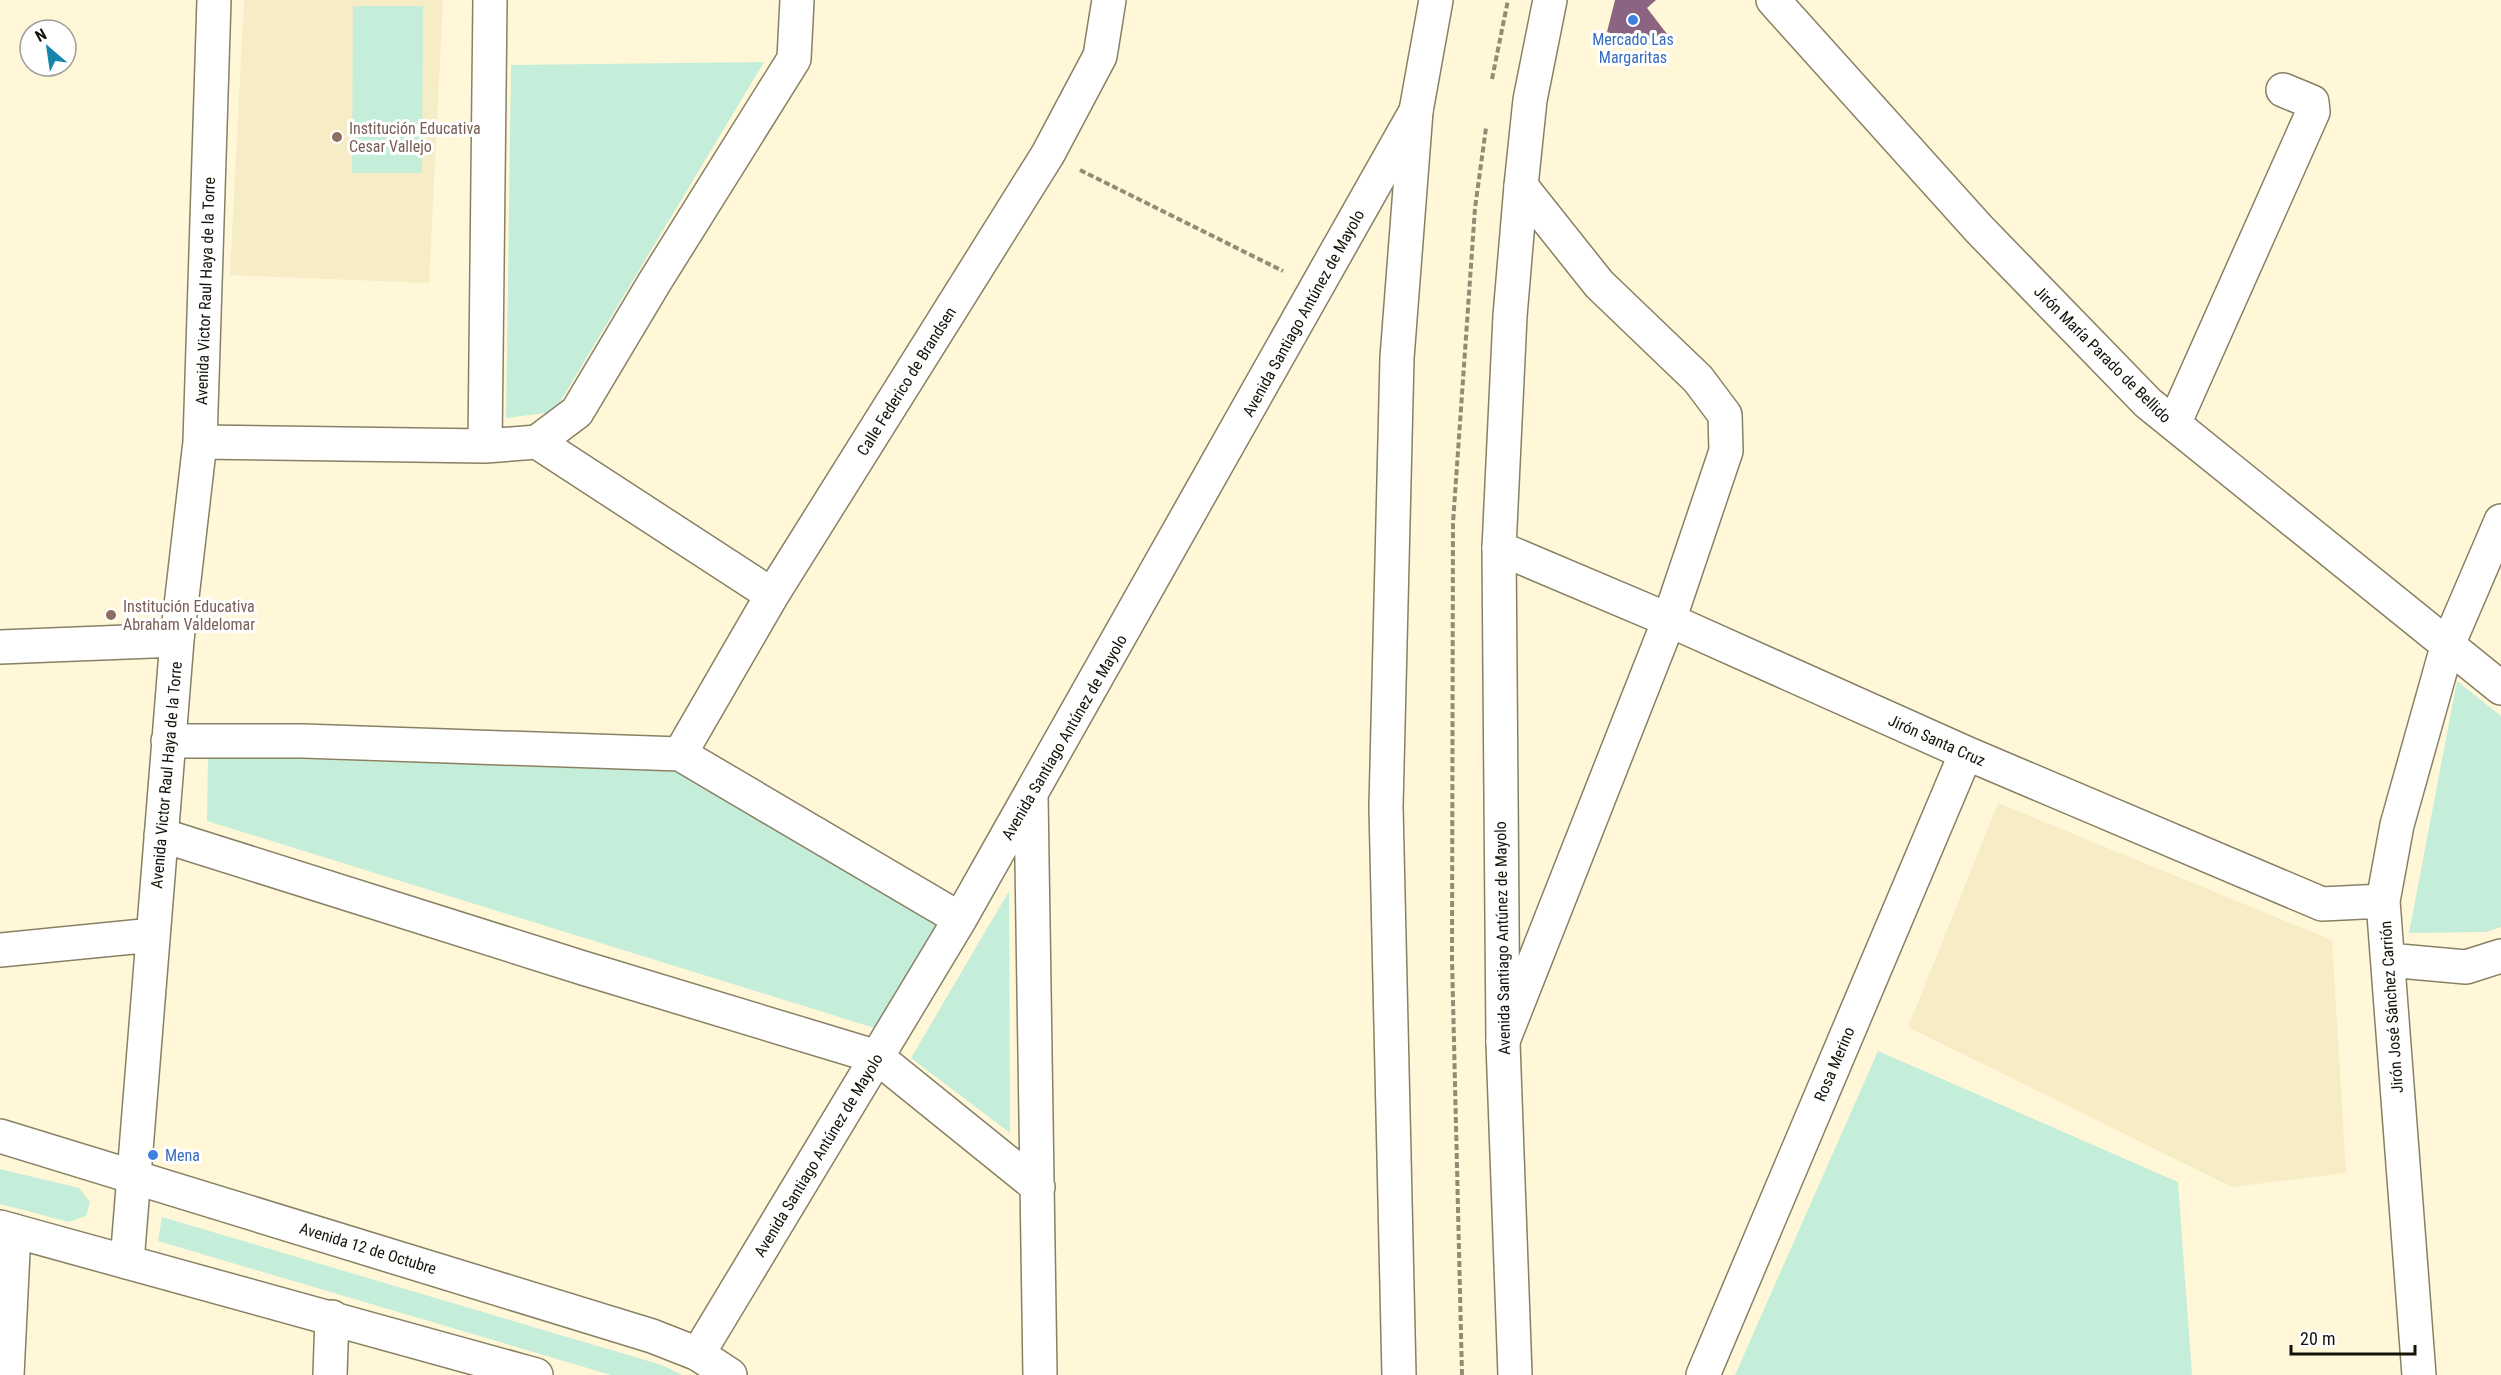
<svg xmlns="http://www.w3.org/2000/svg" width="2501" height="1375" viewBox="0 0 2501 1375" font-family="'Roboto Condensed',sans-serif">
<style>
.built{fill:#f6ecc5}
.green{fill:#c5eeda}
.building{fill:#8a6480}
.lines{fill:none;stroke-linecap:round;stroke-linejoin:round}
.minor-casing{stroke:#888064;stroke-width:36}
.major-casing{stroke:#888064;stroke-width:36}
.path{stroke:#928c76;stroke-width:4;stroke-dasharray:6 3;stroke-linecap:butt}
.minor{stroke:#fff;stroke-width:33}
.major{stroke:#fff;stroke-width:33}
.shop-dot{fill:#3f7fe0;stroke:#fff;stroke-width:2}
.education-dot{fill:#8d6e63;stroke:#fff;stroke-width:2}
.labels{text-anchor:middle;stroke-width:6;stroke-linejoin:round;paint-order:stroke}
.shop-label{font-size:16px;fill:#366cbe;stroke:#fff}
.education-label{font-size:16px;fill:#785e54;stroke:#fff;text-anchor:start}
.street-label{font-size:16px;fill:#151208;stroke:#fff}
</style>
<rect width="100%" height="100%" fill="#fff7d7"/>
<path class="built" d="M 244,0 L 443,0 L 429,283 L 230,275 Z
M 1998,803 L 2332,940 L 2346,1173 L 2232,1187 L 1908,1027 Z"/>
<path class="green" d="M 353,6 L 423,6 L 422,173 L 352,173 Z
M 764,62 L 554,412 L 506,418 L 511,65 Z
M 2457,681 L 2501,716 L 2501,927 L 2486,932 L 2409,933 Z
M 208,756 L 686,772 L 939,922 L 881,1030 L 207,821 Z
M 1009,891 L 1010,1133 L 911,1058 Z
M 1878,1051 L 2178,1182 L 2192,1375 L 1735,1375 Z
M 0,1169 L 79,1188 L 90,1202 L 86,1216 L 69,1222 L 0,1204 Z
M 162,1217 L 662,1365 L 682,1375 L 611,1375 L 158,1241 Z"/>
<path class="building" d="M 1615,0 L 1656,0 L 1647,8 L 1667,34 L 1653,46 L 1607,32 Z"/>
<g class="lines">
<g class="minor-casing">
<path id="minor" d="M 1773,0 L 1979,229 L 2148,403 L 2501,688
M 2174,424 L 2313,112 L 2312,102 L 2283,90
M 200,442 L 485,446 L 537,442 L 577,412 L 654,283 L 794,59 L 797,0
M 537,442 L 772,595
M 485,446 L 490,0
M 1499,548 L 1669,620 L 1966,753 L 2322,904 L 2383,901
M 0,647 L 177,640
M 168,741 L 303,741 L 680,754 L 960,919
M 680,754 L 772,595 L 1048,154 L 1100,56 L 1109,0
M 1031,796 L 1040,1375
M 161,835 L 583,968 L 877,1057 L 1038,1187
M 0,950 L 153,935
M 2388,960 L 2466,967 L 2501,956
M 1503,1041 L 1669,620 L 1726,451 L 1725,415 L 1698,379 L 1599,284 L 1521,186
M 127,1262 L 177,640 L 200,442 L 214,0
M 698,1354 L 960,919 L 1416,111
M 7,1375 L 14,1231
M 330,1375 L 332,1317
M 1703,1375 L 1966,753
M 2419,1375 L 2383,901 L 2397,825 L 2447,647 L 2501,521"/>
</g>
<g class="major-casing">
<path id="major" d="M 0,1136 L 652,1336 L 698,1354 L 730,1375
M 0,1227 L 536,1375
M 1399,1375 L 1386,807 L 1397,358 L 1416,111 L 1436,0
M 1515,1375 L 1503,1043 L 1499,548 L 1510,316 L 1521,186 L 1530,100 L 1550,0"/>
</g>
<path class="path" d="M 1492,79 L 1508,0
M 1080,170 L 1283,271
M 1462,1375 L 1452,959 L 1453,523 L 1475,208 L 1486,128"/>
<use href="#minor" class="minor"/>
<use href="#major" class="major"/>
</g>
<g class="shop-dot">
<circle cx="1633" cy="20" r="6"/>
<circle cx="153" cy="1155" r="6"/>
</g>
<g class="education-dot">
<circle cx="337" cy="137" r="6"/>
<circle cx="111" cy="615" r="6"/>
</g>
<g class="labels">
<g class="shop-label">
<text x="1633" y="45">Mercado Las<tspan x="1633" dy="18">Margaritas</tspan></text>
<text x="165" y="1161" text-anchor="start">Mena</text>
</g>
<g class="education-label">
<text x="349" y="134">Institución Educativa<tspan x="349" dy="18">Cesar Vallejo</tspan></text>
<text x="123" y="612">Institución Educativa<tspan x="123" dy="18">Abraham Valdelomar</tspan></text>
</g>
<g class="street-label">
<text transform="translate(205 291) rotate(-88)" y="6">Avenida Victor Raul Haya de la Torre</text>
<text transform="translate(1303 313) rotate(-61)" y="6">Avenida Santiago Antúnez de Mayolo</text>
<text transform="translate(2103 354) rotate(45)" y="6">Jirón María Parado de Bellido</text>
<text transform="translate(906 381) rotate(-58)" y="6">Calle Federico de Brandsen</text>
<text transform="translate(1064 737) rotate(-60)" y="6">Avenida Santiago Antúnez de Mayolo</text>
<text transform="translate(1937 740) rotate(24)" y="6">Jirón Santa Cruz</text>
<text transform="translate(166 775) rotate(-85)" y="6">Avenida Victor Raul Haya de la Torre</text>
<text transform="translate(1502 938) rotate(-91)" y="6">Avenida Santiago Antúnez de Mayolo</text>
<text transform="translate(2391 1007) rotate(-94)" y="6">Jirón José Sánchez Carrión</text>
<text transform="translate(1834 1064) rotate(-67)" y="6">Rosa Merino</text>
<text transform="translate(818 1155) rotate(-59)" y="6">Avenida Santiago Antúnez de Mayolo</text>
<text transform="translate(368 1248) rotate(17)" y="6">Avenida 12 de Octubre</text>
</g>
</g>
<g transform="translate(48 48) rotate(331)"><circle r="28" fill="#ffffff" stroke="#a1a09c" stroke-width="1.5"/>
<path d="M0-4.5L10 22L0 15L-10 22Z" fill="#1685ac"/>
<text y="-9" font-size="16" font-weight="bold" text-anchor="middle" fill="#151208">N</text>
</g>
<path d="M2291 1345v9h124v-9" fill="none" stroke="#151208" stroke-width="3"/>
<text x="2300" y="1345" font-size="18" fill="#151208" stroke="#ffffff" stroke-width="4.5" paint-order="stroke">20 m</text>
</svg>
